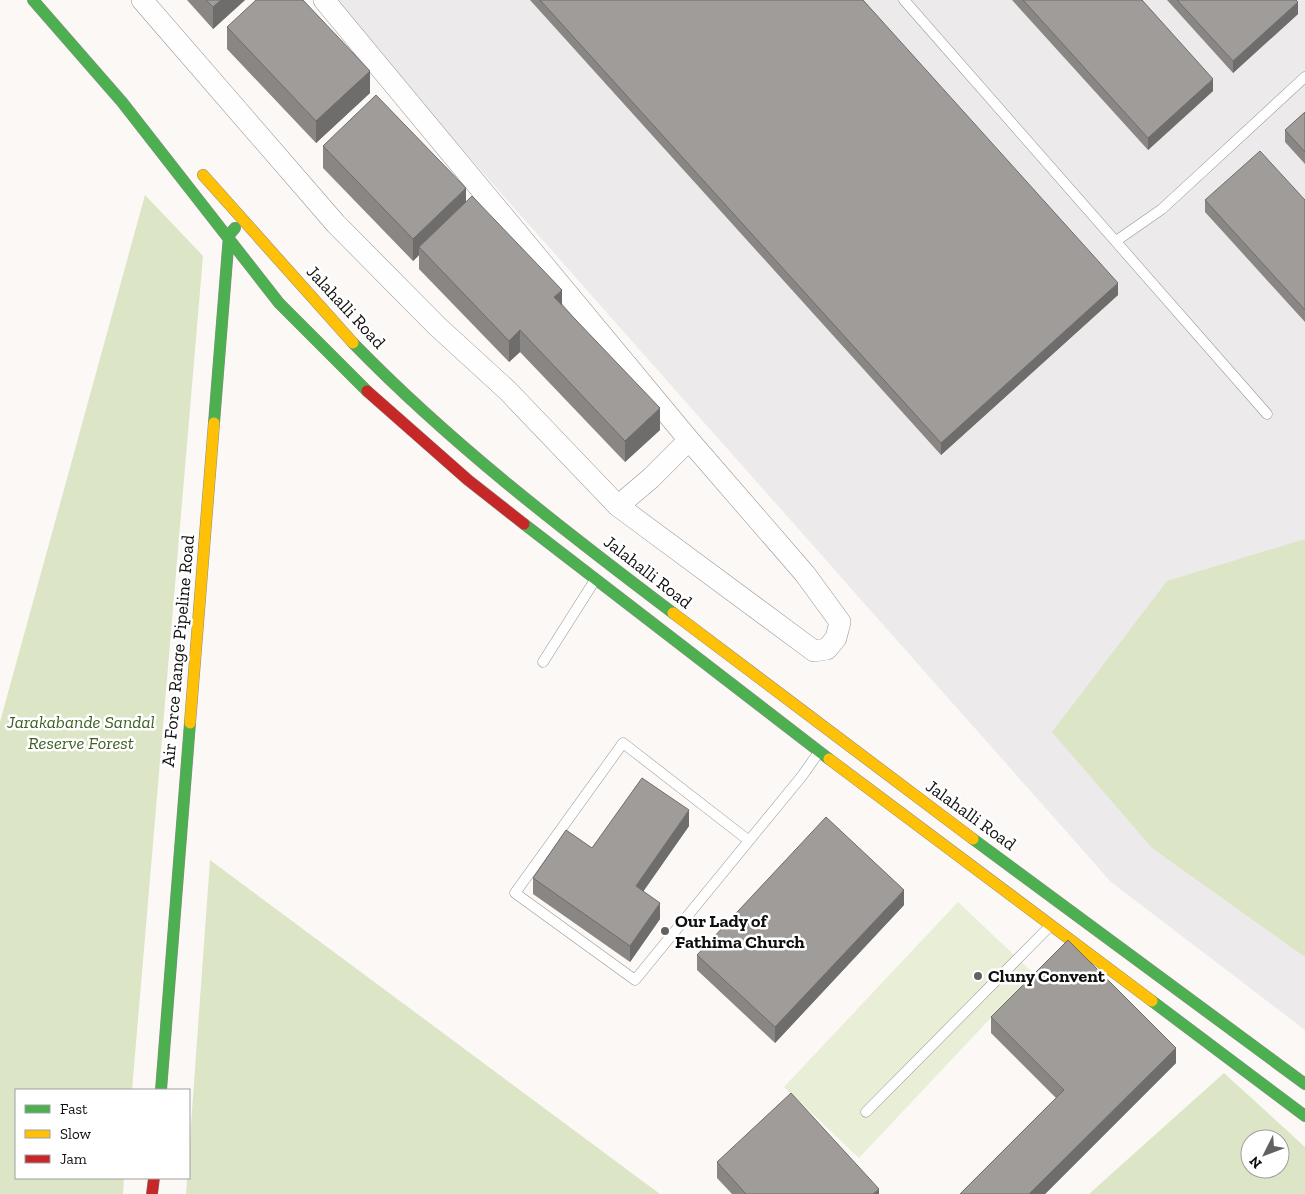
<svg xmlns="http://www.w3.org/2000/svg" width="1305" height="1194" viewBox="0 0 1305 1194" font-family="'Zilla Slab',serif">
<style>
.industrial{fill:#edeaec}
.green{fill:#e9eed7}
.forest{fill:#dce5c6;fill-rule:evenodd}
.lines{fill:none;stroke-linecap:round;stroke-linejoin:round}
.lane-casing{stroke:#959493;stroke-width:11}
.street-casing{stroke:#959493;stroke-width:22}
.fast-casing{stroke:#8c8b89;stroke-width:12}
.slow-casing{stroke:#8c8b89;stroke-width:12}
.jam-casing{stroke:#8c8b89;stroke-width:12}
.lane{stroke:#fefefe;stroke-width:10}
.street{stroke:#fefefe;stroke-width:21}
.fast{stroke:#4caf50;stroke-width:11}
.slow{stroke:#ffc107;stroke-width:11}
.jam{stroke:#c62828;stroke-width:11}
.wall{fill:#898684}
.shaded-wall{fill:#6f6d6c}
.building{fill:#9f9c9a;stroke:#6f6d6c}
.poi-dot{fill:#626160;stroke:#fff;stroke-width:2}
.labels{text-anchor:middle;stroke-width:5;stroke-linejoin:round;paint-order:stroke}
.street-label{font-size:18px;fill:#0f0f0f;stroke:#fff}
.park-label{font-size:18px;font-style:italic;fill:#3e6125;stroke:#fff}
.poi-label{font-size:18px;font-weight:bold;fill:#0f0f0f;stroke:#fff;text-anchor:start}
</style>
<rect width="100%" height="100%" fill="#fbf8f5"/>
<path class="industrial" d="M 330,0 L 1305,0 L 1305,1030 L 1111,882 Z"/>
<path class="green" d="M 958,902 L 1033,973 L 859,1158 L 784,1087 Z"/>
<path class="forest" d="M 145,195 L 203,256 L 132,1090 L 16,1090 L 16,1178 L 124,1178 L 123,1194 L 0,1194 L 0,722 Z
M 1305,539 L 1305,957 L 1152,848 L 1052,732 L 1167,581 Z
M 210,860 L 641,1180 L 660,1194 L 186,1194 Z
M 1224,1073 L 1305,1147 L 1305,1194 L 1089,1194 ZM 1250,1139 L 1280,1139 L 1280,1169 L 1250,1169 Z"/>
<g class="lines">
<g class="lane-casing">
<path id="lane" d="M 904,0 L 1267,414
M 1116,241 L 1162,209 L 1305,77
M 543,662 L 595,580
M 748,840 L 623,743 L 515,893 L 635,980 L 802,776 L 819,752
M 866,1112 L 1050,926"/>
</g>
<g class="street-casing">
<path id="street" d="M 142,0 L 336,224 L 438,327 L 508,391 L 618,506 L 814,651 L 827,649 L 836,638 L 840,622 L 805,574 L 689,440 L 324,0
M 618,506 L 651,478 L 689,440"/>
</g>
<g class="fast-casing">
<path id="fast" d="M 33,0 L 122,102 L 279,303 L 367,391
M 353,343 C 450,443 562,529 673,613
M 214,423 L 229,235 L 235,228
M 524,524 L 829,759
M 973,839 L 1305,1084
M 1152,1001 L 1305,1116
M 161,1090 L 190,723"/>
</g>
<g class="slow-casing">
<path id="slow" d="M 203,175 L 353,343
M 673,613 L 973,839
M 190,723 L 214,423
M 829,759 L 1152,1001"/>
</g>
<g class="jam-casing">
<path id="jam" d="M 367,391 L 468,480 L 524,524
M 152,1194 L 154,1178"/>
</g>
<use href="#lane" class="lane"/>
<use href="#street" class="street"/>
<use href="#fast" class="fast"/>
<use href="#slow" class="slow"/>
<use href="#jam" class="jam"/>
</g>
<path class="wall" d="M 187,0 L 245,0 L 213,29 Z
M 530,0 L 863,0 L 1118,295 L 941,455 Z
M 1012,0 L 1142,0 L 1213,91 L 1148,150 Z
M 1167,0 L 1296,0 L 1298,14 L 1233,73 Z
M 227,27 L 370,93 L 316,143 L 227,49 Z
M 1305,112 L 1305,164 L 1285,142 L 1285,130 Z
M 323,146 L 466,202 L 562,306 L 660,430 L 625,462 L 520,352 L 509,362 L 419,269 L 419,255 L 413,261 L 323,168 Z
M 1205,200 L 1305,200 L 1305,322 L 1205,212 Z
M 689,826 L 643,891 L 660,919 L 630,962 L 533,894 L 533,878 Z
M 904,905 L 775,1043 L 697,970 L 697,955 Z
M 991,1017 L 1176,1063 L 1045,1194 L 960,1194 L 1056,1098 L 991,1033 Z
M 717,1162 L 879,1194 L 732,1194 L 717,1178 Z"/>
<path class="shaded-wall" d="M 221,0 L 245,0 L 213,29 L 213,7 Z
M 1298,2 L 1298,14 L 1233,73 L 1233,61 Z
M 370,71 L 370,93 L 316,143 L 316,121 Z
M 1213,79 L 1213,91 L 1148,150 L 1148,138 Z
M 466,188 L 466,210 L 419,247 L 419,255 L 413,261 L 413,239 Z
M 1118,283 L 1118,295 L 941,455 L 941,443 Z
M 562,290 L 562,312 L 554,297 Z
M 520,330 L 520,352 L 509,362 L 509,341 Z
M 660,408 L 660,430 L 625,462 L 625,441 Z
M 689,810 L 689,826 L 636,902 L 636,886 Z
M 904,890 L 904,905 L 775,1043 L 775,1027 Z
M 660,903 L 660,919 L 630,962 L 630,946 Z
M 1176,1048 L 1176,1063 L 1045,1194 L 1029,1194 Z
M 879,1189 L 879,1194 L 873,1194 Z"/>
<path class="building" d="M 206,0 L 221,0 L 213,7 Z
M 256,0 L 303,0 L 370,71 L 316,121 L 227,27 Z
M 540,0 L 863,0 L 1118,283 L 941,443 Z
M 1023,0 L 1142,0 L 1213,79 L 1148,138 Z
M 1177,0 L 1296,0 L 1298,2 L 1233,61 Z
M 376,95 L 466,188 L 413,239 L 323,146 Z
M 1305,112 L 1305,152 L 1285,130 Z
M 1260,151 L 1305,200 L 1305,310 L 1205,200 Z
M 472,196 L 562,290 L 554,297 L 660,408 L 625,441 L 520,330 L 509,341 L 419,247 Z
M 642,778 L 689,810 L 636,886 L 660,903 L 630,946 L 533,878 L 566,830 L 592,848 Z
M 826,817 L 904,890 L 775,1027 L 697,955 Z
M 1068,940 L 1176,1048 L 1029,1194 L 960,1194 L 1064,1090 L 991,1017 Z
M 791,1093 L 879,1189 L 873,1194 L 746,1194 L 717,1162 Z"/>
<g class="poi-dot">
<circle cx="665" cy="931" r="5"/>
<circle cx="978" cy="976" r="5"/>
</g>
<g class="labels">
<g class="street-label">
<text transform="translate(346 307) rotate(47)" y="6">Jalahalli Road</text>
<text transform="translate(648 572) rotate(38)" y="6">Jalahalli Road</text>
<text transform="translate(178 651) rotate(-85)" y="6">Air Force Range Pipeline Road</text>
<text transform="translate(971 815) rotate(36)" y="6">Jalahalli Road</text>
</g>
<g class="park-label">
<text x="81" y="728">Jarakabande Sandal<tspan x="81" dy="21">Reserve Forest</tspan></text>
</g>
<g class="poi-label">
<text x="675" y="927">Our Lady of<tspan x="675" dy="21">Fathima Church</tspan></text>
<text x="988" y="982">Cluny Convent</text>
</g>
</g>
<rect x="15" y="1089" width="175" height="90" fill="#ffffff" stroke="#9f9f9f"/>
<rect x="25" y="1105" width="25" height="8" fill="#4caf50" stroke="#9f9f9f"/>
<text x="60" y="1114" font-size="15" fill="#0f0f0f">Fast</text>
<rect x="25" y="1130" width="25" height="8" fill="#ffc107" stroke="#9f9f9f"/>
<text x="60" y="1139" font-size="15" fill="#0f0f0f">Slow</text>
<rect x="25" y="1155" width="25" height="8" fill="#c62828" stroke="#9f9f9f"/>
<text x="60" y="1164" font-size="15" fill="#0f0f0f">Jam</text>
<g transform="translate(1265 1154) rotate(228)"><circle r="24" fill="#ffffff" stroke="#9f9f9f"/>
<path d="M0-4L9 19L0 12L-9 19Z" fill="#626160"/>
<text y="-8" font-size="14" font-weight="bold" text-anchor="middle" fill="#0f0f0f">N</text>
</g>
</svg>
